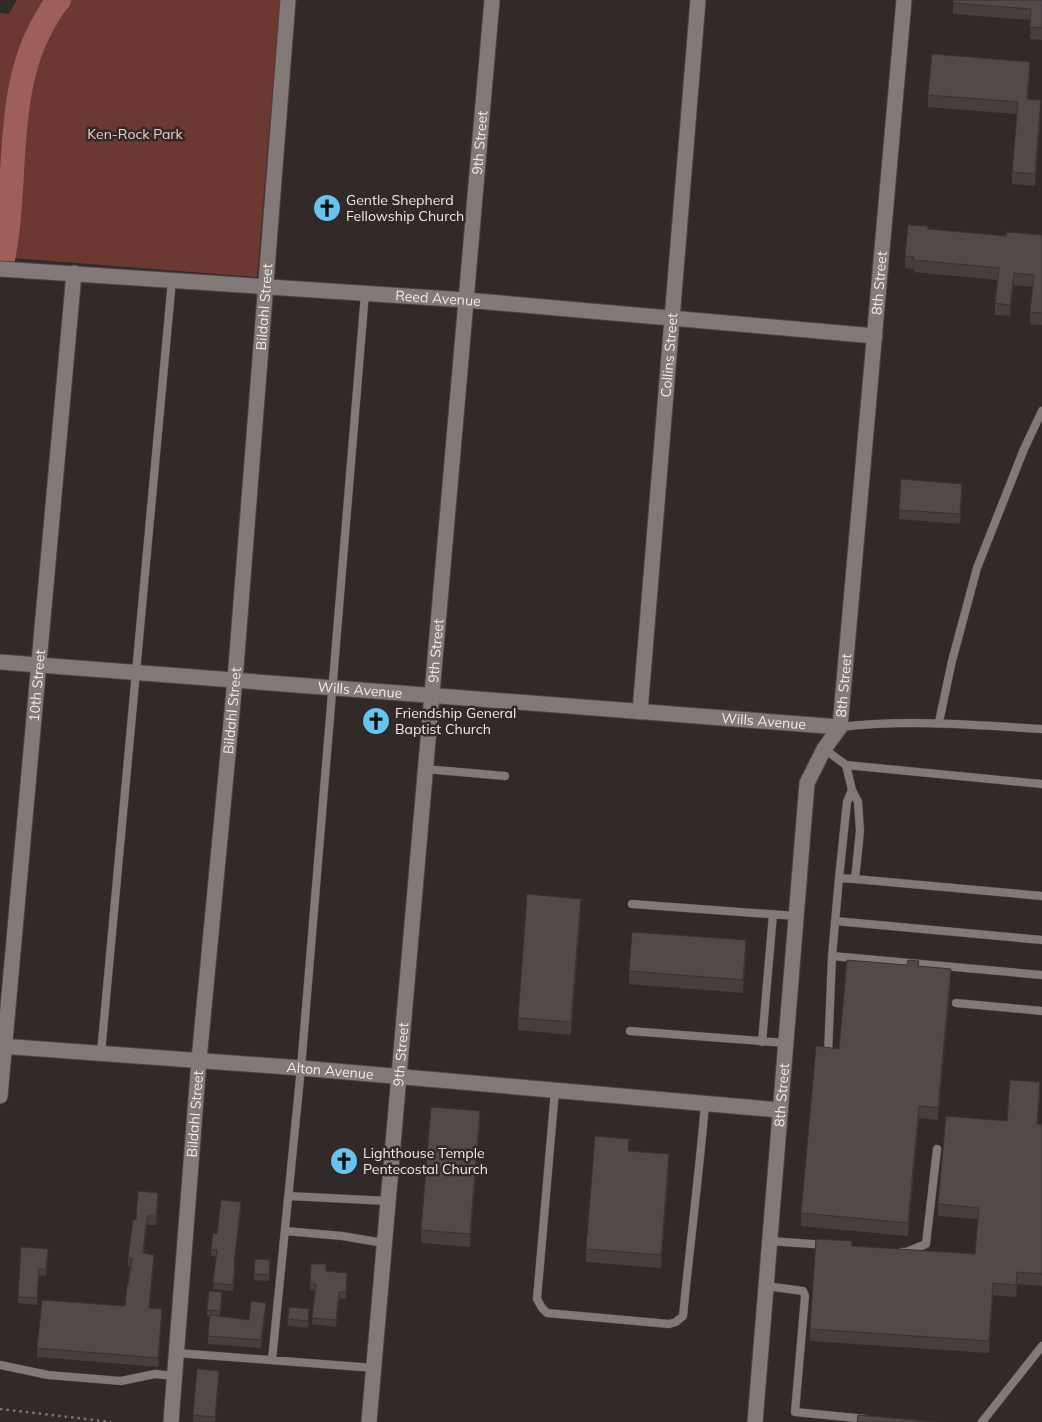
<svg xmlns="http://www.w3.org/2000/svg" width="1042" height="1422" viewBox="0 0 1042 1422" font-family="Mulish,sans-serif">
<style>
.green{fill:#6b3932}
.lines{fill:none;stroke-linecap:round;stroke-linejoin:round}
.river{stroke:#9d5f57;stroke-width:24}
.lane-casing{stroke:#4d4645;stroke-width:9}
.street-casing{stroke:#4d4645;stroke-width:17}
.secondary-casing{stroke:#4d4645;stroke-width:17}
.path{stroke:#7b7472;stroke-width:2.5;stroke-dasharray:2.5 4;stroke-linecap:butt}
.lane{stroke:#837977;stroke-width:8}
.street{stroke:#837977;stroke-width:15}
.secondary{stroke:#837977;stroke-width:15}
.wall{fill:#473f3e}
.shaded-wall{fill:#393332}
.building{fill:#524948;stroke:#393332}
.labels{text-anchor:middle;stroke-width:5;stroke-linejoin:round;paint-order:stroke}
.park-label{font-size:14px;fill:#f3ccc7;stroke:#322a28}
.street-label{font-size:14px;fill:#f0eae9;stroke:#322a28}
.poi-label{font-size:14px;fill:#f0eae9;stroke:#322a28;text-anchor:start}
</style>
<rect width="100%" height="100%" fill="#322a28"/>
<path class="green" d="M 17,0 L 280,0 L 257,277 L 0,257 L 0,13 L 9,14 Z"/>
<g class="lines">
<path class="river" d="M 3,259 C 19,181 3,89 46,19 C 50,13 53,5 59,0"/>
<g class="lane-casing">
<path id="lane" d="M 939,722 L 952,661 L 977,568 L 1024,449 L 1042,411
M 840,727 C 908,719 975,725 1042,729
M 824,749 L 846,765 L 852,790 L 858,802 L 860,831 L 855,879 L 1042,896
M 846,765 L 1042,784
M 425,769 L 505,776
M 839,878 L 847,802 L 852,790
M 855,879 L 839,878 L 832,956 L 1042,975
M 632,904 L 796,916
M 835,921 L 1042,940
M 956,1003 L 1042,1011
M 630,1031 L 786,1043
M 762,1042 L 773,914
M 101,1053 L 172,280
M 828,1054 L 832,956
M 555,1090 L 537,1299 L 542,1308 L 547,1313 L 669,1324 L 676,1322 L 683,1316 C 690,1245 699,1175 705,1104
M 289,1196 L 388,1201
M 285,1231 L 342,1236 L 384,1243
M 770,1241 L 826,1245
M 902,1252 L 906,1252 L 926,1244 L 937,1149
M 766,1286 L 803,1291 L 805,1296 L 795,1412 L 866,1419
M 177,1353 L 374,1368
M 272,1360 L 301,1068 L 365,293
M 0,1365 L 48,1375 L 121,1381 L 155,1374 L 175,1376
M 982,1422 L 1042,1346"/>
</g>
<g class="street-casing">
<g id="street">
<path id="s1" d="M 0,269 L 466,300 L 875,336"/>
<path id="s2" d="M 0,662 L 840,727"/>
<path id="s3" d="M 640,712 L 698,0"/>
<path id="s4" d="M 0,1046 L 301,1068 L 780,1110"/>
<path id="s5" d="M 0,1096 L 74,273"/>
<path id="s6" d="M 171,1422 L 199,1060 L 235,680 L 288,0"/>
<path id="s7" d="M 755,1422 L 807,783 L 824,749 L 840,727 L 904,0"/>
</g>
</g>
<g class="secondary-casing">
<g id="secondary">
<path id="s8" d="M 369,1422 L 492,0"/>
</g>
</g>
<path class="path" d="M 0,1409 L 111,1422"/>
<use href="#lane" class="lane"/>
<use href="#street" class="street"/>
<use href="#secondary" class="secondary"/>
</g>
<path class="wall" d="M 953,0 L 1042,0 L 1042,40 L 1030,39 L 1031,20 L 953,14 Z
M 1030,75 L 1028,99 L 1041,113 L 1035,186 L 1012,184 L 1012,172 L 1017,114 L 928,107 L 928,95 Z
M 928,229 L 1006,236 L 1042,235 L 1042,325 L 1030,324 L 1030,312 L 1033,287 L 1014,285 L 1010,316 L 995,315 L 995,303 L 998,280 L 914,272 L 914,269 L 905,268 L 905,256 Z
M 962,493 L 960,524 L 899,519 L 899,510 Z
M 581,912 L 571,1035 L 518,1030 L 518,1018 Z
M 746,953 L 743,993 L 629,984 L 629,971 Z
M 907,965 L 919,966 L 951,981 L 938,1120 L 919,1118 L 908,1236 L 801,1226 L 801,1213 L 839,1049 Z
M 1040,1094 L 1037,1124 L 1042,1125 L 1042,1286 L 1017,1284 L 1016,1297 L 993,1295 L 989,1353 L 810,1341 L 810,1329 L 852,1246 L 975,1254 L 978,1219 L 938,1216 L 938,1204 L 1007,1121 Z
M 480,1123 L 470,1247 L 421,1243 L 421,1230 Z
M 629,1151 L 669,1167 L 661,1268 L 586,1262 L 586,1249 Z
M 158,1202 L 156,1225 L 147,1225 L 144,1253 L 154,1264 L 149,1308 L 162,1318 L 158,1367 L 37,1357 L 37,1348 L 125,1306 L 130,1267 L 128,1267 L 128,1258 L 136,1220 Z
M 241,1209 L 234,1263 L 235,1270 L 233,1291 L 213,1289 L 216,1257 L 211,1256 L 211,1250 L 217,1234 Z
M 48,1255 L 46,1276 L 39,1275 L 37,1305 L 18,1303 L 18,1297 Z
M 270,1266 L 269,1281 L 254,1280 L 254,1274 Z
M 326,1271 L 347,1279 L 346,1299 L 339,1298 L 336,1327 L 312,1324 L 315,1291 L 310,1290 L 310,1284 Z
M 222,1299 L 220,1317 L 249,1320 L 266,1311 L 261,1348 L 208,1344 L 208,1336 L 210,1317 L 207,1316 L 207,1310 Z
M 309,1316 L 308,1328 L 288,1326 L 288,1319 Z
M 219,1380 L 215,1422 L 193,1422 L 193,1415 Z"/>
<path class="shaded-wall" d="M 1030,62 L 1030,75 L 1027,112 L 1027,99 Z
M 1041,100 L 1041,113 L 1035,186 L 1035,174 Z
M 1014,273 L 1014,285 L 1010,316 L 1010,305 Z
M 962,484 L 962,493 L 960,524 L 960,514 Z
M 581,899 L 581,912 L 571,1035 L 571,1022 Z
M 746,940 L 746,953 L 743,993 L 743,980 Z
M 951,969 L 951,981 L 938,1120 L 938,1108 Z
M 1040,1082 L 1040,1094 L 1037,1136 L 1037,1124 Z
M 919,1106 L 919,1118 L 908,1236 L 908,1223 Z
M 480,1111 L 480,1123 L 470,1247 L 470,1234 Z
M 669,1154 L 669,1167 L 661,1268 L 661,1255 Z
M 241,1202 L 241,1209 L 234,1270 L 234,1263 Z
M 147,1216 L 147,1225 L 143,1262 L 143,1253 Z
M 154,1255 L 154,1264 L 149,1316 L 149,1308 Z
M 993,1283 L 993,1295 L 989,1353 L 989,1341 Z
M 266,1303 L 266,1311 L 261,1348 L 261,1340 Z
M 162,1309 L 162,1318 L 158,1367 L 158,1358 Z
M 219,1371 L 219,1380 L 215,1422 L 215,1417 Z"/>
<path class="building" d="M 953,0 L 1042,0 L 1042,28 L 1030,27 L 1031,9 L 953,3 Z
M 932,54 L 1030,62 L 1027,99 L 1041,100 L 1035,174 L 1012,172 L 1018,102 L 928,95 Z
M 908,225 L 928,226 L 928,229 L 1006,236 L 1006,232 L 1042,235 L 1042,313 L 1030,312 L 1034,275 L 1014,273 L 1010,305 L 995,303 L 999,268 L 914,260 L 914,257 L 905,256 Z
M 901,479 L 962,484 L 960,514 L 899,510 Z
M 527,894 L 581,899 L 571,1022 L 518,1018 Z
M 632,932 L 746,940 L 743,980 L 629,971 Z
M 847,960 L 907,965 L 908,960 L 919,961 L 918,966 L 951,969 L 938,1108 L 919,1106 L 908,1223 L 801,1213 L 816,1046 L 839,1049 Z
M 1010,1080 L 1040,1082 L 1037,1124 L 1042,1125 L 1042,1274 L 1017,1272 L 1016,1285 L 993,1283 L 989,1341 L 810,1329 L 816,1239 L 852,1241 L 852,1246 L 975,1254 L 979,1208 L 938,1204 L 946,1116 L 1007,1121 Z
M 431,1107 L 480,1111 L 470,1234 L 421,1230 Z
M 595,1136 L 629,1139 L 628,1151 L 669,1154 L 661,1255 L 586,1249 Z
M 138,1191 L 158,1193 L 156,1216 L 147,1216 L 143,1253 L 154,1255 L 149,1308 L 162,1309 L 158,1358 L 37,1348 L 42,1300 L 125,1306 L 127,1285 L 128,1285 L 132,1259 L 128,1258 L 133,1220 L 136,1220 Z
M 221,1200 L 241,1202 L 234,1263 L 235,1263 L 233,1285 L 213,1283 L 217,1250 L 211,1250 L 213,1233 L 217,1234 Z
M 21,1247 L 48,1249 L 46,1269 L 39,1269 L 37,1298 L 18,1297 Z
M 255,1259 L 270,1260 L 269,1275 L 254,1274 Z
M 311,1264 L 326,1264 L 326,1271 L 347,1273 L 346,1292 L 339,1292 L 336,1320 L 312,1318 L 316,1284 L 310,1284 Z
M 209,1291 L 222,1292 L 220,1311 L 207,1310 Z
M 251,1301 L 266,1303 L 261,1340 L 208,1336 L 210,1315 L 249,1320 Z
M 289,1307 L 309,1309 L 308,1321 L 288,1319 Z
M 197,1369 L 219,1371 L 215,1417 L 193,1415 Z
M 858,1415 L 937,1422 L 857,1422 Z"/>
<defs>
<g id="church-disc" transform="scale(1.4375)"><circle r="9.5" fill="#65c5ef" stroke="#322a28"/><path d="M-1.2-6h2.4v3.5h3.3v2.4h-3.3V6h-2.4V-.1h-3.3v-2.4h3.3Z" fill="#111"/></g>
</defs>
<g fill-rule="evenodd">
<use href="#church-disc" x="327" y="208"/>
<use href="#church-disc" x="376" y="721"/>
<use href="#church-disc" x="344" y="1161"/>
</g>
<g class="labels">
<g class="park-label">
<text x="135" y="139">Ken-Rock Park</text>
</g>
<g class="street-label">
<text dy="5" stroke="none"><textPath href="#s8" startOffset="1284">9th Street</textPath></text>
<text dy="5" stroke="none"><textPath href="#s7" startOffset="1152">8th Street</textPath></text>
<text dy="5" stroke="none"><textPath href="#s1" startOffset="439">Reed Avenue</textPath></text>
<text dy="5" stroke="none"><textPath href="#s6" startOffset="1119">Bildahl Street</textPath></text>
<text dy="5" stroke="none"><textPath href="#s3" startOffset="358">Collins Street</textPath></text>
<text dy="5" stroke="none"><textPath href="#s8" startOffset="774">9th Street</textPath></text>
<text dy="5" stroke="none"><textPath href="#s5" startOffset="412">10th Street</textPath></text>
<text dy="5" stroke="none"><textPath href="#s7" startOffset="748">8th Street</textPath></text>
<text dy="5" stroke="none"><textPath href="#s2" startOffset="361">Wills Avenue</textPath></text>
<text dy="5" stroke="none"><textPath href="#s6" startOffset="714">Bildahl Street</textPath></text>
<text dy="5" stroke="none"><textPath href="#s2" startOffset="766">Wills Avenue</textPath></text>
<text dy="5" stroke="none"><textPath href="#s8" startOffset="369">9th Street</textPath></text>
<text dy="5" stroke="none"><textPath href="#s4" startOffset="331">Alton Avenue</textPath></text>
<text dy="5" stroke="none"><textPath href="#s7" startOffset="328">8th Street</textPath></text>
<text dy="5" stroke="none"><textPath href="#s6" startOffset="309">Bildahl Street</textPath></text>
</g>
<g class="poi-label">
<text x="346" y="205">Gentle Shepherd<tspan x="346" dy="16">Fellowship Church</tspan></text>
<text x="395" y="718">Friendship General<tspan x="395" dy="16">Baptist Church</tspan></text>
<text x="363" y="1158">Lighthouse Temple<tspan x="363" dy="16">Pentecostal Church</tspan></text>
</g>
</g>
</svg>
